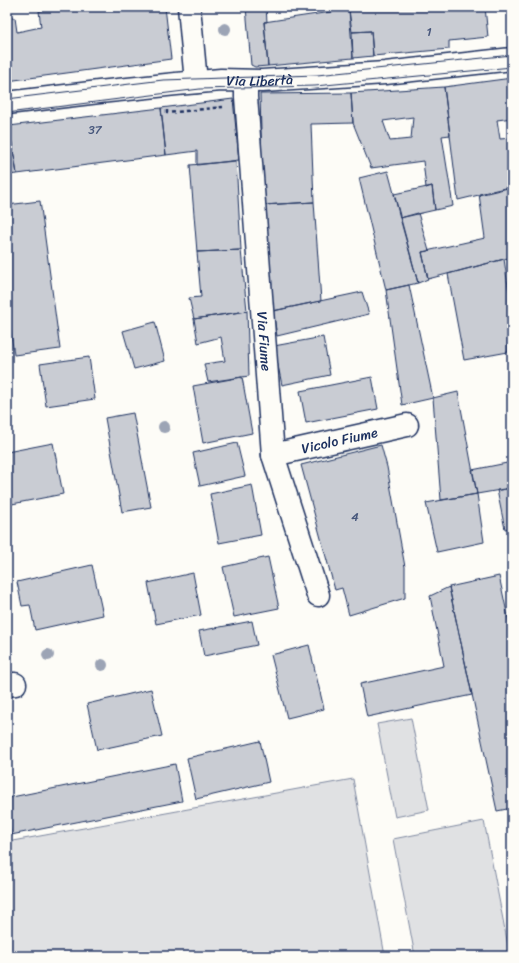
<svg xmlns="http://www.w3.org/2000/svg" width="519" height="963" viewBox="0 0 519 963" font-family="Sriracha,sans-serif">
<style>
.green{fill:#e0e1e3;stroke:#7e88a0}
.building{fill:#c9ccd3;stroke:#1b2f5e;fill-rule:evenodd}
.lines{fill:none;stroke-linecap:round;stroke-linejoin:round}
.minor-casing{stroke:#1b2f5e;stroke-width:25}
.path{stroke:#1b2f5e;stroke-width:2.5;stroke-dasharray:4 3;stroke-linecap:butt}
.minor{stroke:#fdfcf7;stroke-width:22}
.tram{stroke:#1b2f5e;stroke-width:1}
.tree{fill:#9ca4b5}
.labels{text-anchor:middle;stroke-width:4;stroke-linejoin:round;paint-order:stroke}
.number-label{font-size:12px;fill:#46567b}
.street-label{font-size:14px;fill:#1b2f5e;stroke:#fdfcf7}
</style>
<rect width="100%" height="100%" fill="#fdfcf7"/>
<filter id="ink" filterUnits="userSpaceOnUse"><feTurbulence type="fractalNoise" baseFrequency=".025" numOctaves="2"/><feDisplacementMap in="SourceGraphic" scale="8" xChannelSelector="R" yChannelSelector="G"/><feConvolveMatrix kernelMatrix="1 2 1 2 8 2 1 2 1" color-interpolation-filters="sRGB"/></filter>
<g filter="url(#ink)">
<path class="green" d="M 411,718 L 429,810 L 395,817 L 377,724 Z
M 353,779 L 385,956 L 7,956 L 7,842 Z
M 484,821 L 510,956 L 415,956 L 393,839 Z"/>
<path class="building" d="M 70,7 L 165,7 L 171,59 L 7,81 L 7,18 L 15,18 L 17,32 L 41,27 L 39,11 Z
M 246,7 L 266,7 L 267,22 L 264,22 L 268,66 L 255,67 L 251,65 Z
M 344,7 L 485,7 L 488,37 L 449,41 L 449,49 L 373,56 L 371,31 L 352,32 L 349,10 L 344,10 Z
M 344,10 L 349,10 L 353,58 L 268,66 L 264,22 Z
M 371,31 L 373,56 L 353,58 L 352,32 Z
M 512,78 L 512,118 L 497,120 L 500,139 L 512,138 L 512,187 L 458,200 L 444,87 Z
M 444,87 L 450,135 L 442,136 L 453,206 L 435,210 L 432,186 L 426,188 L 423,161 L 371,168 L 353,123 L 351,93 ZM 413,117 L 411,139 L 390,141 L 383,121 Z
M 351,93 L 353,123 L 311,124 L 314,202 L 263,205 L 260,94 Z
M 233,99 L 239,160 L 197,165 L 197,151 L 166,155 L 161,108 Z
M 161,108 L 166,155 L 17,174 L 9,126 Z
M 7,126 L 9,126 L 17,174 L 7,175 Z
M 236,161 L 241,250 L 197,252 L 190,165 Z
M 388,171 L 418,283 L 386,290 L 359,178 Z
M 432,186 L 435,210 L 400,218 L 394,194 Z
M 509,187 L 512,201 L 512,257 L 428,279 L 422,252 L 485,238 L 479,194 Z
M 40,201 L 60,349 L 14,355 L 7,304 L 7,205 Z
M 314,202 L 321,301 L 273,311 L 263,205 Z
M 418,213 L 429,251 L 422,252 L 428,279 L 418,283 L 400,218 Z
M 241,250 L 247,311 L 194,319 L 189,298 L 201,297 L 197,252 Z
M 504,259 L 509,293 L 508,352 L 464,360 L 448,274 Z
M 409,285 L 433,398 L 402,405 L 386,290 Z
M 362,292 L 369,314 L 277,336 L 273,311 Z
M 247,311 L 249,376 L 208,382 L 204,364 L 225,361 L 221,337 L 198,343 L 194,319 Z
M 155,322 L 165,361 L 134,369 L 123,331 Z
M 323,337 L 330,375 L 282,385 L 274,346 Z
M 89,357 L 95,399 L 46,406 L 40,364 Z
M 242,377 L 252,433 L 203,443 L 193,386 Z
M 372,377 L 378,409 L 306,423 L 300,391 Z
M 458,392 L 477,494 L 441,500 L 433,398 Z
M 133,413 L 151,507 L 122,512 L 105,418 Z
M 53,443 L 63,494 L 7,505 L 7,452 Z
M 237,443 L 245,476 L 200,486 L 193,453 Z
M 381,445 L 387,467 L 405,567 L 405,598 L 349,615 L 342,588 L 335,590 L 301,465 Z
M 512,462 L 512,488 L 477,494 L 472,470 Z
M 252,485 L 261,535 L 219,543 L 210,494 Z
M 512,488 L 512,528 L 505,529 L 497,490 Z
M 477,494 L 484,542 L 437,552 L 426,503 Z
M 268,557 L 279,608 L 234,617 L 223,567 Z
M 92,565 L 103,615 L 35,630 L 30,605 L 22,606 L 17,582 Z
M 193,573 L 201,615 L 156,624 L 148,583 Z
M 499,576 L 512,636 L 512,808 L 497,811 L 449,587 Z
M 449,587 L 472,695 L 367,717 L 360,684 L 444,666 L 430,596 Z
M 252,621 L 257,645 L 204,656 L 199,631 Z
M 309,645 L 324,709 L 287,718 L 271,655 Z
M 151,689 L 162,736 L 97,750 L 87,704 Z
M 260,741 L 269,782 L 196,799 L 187,758 Z
M 175,764 L 182,801 L 11,835 L 7,812 L 7,798 Z"/>
<g class="lines">
<g class="minor-casing">
<g id="minor">
<path d="M 189,7 L 196,82"/>
<path id="s1" d="M 246,82 L 246,97 L 273,455 L 318,595"/>
<path id="s2" d="M 7,103 L 99,92 L 176,84 L 221,80 L 262,81 L 385,73 L 512,59"/>
<path id="s3" d="M 273,455 L 407,425"/>
<path d="M 7,685 L 15,684"/>
</g>
</g>
<path class="path" d="M 167,110 L 167,113 L 223,107"/>
<use href="#minor" class="minor"/>
<path class="tram" d="M 7,99 L 163,80 L 317,75 L 512,55
M 7,113 L 200,89 L 315,86 L 512,67"/>
</g>
<g class="tree">
<circle cx="225" cy="29" r="6"/>
<circle cx="164" cy="427" r="6"/>
<circle cx="48" cy="655" r="6"/>
<circle cx="102" cy="665" r="6"/>
</g>
</g>
<g class="labels">
<g class="number-label">
<text x="429" y="36">1</text>
<text x="95" y="134">37</text>
<text x="355" y="521">4</text>
</g>
<g class="street-label">
<text dy="5" stroke="none"><textPath href="#s2" startOffset="254">Via Libertà</textPath></text>
<text dy="5" stroke="none"><textPath href="#s1" startOffset="260">Via Fiume</textPath></text>
<text dy="5" stroke="none"><textPath href="#s3" startOffset="68">Vicolo Fiume</textPath></text>
</g>
</g>
<rect width="519" height="963" fill="none" stroke="#fdfcf7" stroke-width="24"/>
<rect x="12" y="12" width="495" height="939" fill="none" stroke="#1b2f5e" stroke-width="1.5" filter="url(#ink)"/>
</svg>
